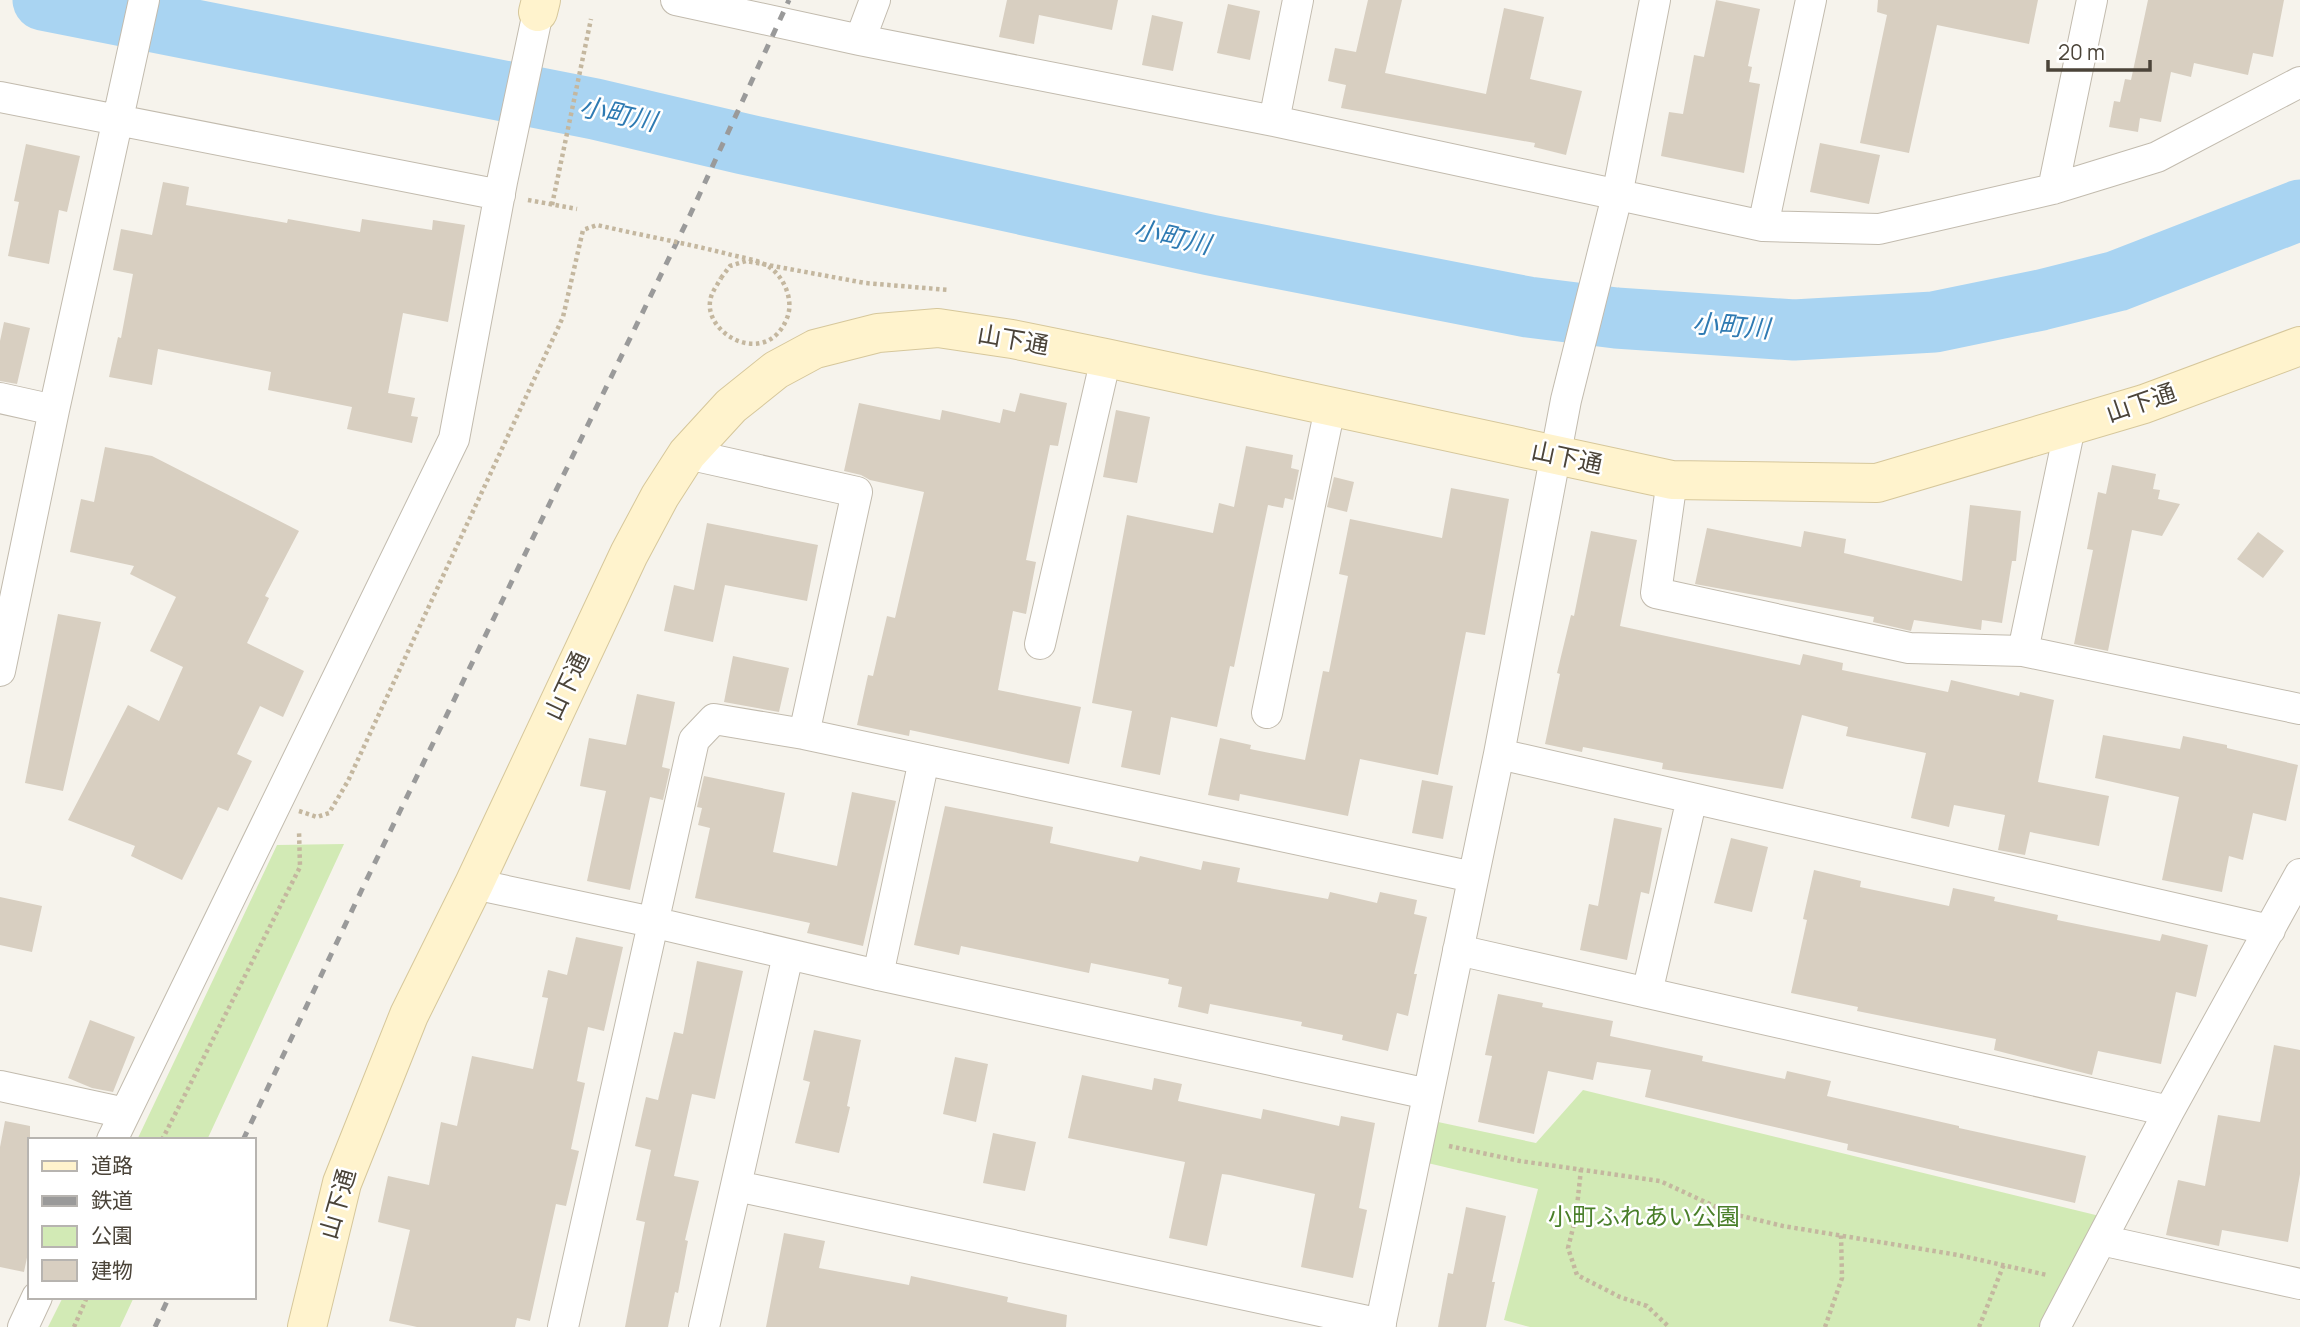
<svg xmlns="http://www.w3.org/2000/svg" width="2300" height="1327" viewBox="0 0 2300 1327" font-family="Manrope,'Noto Sans JP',sans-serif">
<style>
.green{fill:#d2eab5}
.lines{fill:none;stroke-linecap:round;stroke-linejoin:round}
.river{stroke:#a9d4f2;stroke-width:61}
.building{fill:#d8cfc1}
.street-casing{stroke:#c2bbae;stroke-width:32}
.secondary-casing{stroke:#d6c79b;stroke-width:40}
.path{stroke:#c4b79f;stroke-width:4.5;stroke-dasharray:3.5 3.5;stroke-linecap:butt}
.street{stroke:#fff;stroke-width:30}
.secondary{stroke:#fff3cd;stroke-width:38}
.rail{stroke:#9a9a9a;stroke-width:5;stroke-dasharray:9 9;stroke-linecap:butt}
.path-bridge{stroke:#c4b79f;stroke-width:4.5;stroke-dasharray:3.5 3.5;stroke-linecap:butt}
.labels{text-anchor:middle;stroke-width:5;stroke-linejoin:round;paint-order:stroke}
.street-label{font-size:24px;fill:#4b4439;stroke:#fff}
.park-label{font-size:24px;fill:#4a7f2a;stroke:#fff}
.water-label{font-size:26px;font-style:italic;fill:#2e7ab2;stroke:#fff}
</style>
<rect width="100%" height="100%" fill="#f6f3ec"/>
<path class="green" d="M 344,844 L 207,1140 L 137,1140 L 277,845 Z
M 1583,1090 L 2112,1219 L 2055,1327 L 1530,1327 L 1504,1320 L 1538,1189 L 1415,1160 L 1424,1119 L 1536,1143 Z
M 63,1297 L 134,1297 L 120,1327 L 48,1327 Z"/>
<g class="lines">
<path class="river" d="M 43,0 L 595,109 L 744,144 L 1210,245 L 1528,307 L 1616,318 L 1794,330 L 1934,322 L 2041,300 L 2117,281 L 2300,210"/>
</g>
<path class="building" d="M 1007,0 L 1118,0 L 1112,30 L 1039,15 L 1034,44 L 999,37 Z
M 1368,0 L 1402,0 L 1385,73 L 1486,94 L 1504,8 L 1544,17 L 1530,79 L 1582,91 L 1566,155 L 1534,147 L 1535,143 L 1341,108 L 1346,85 L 1328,81 L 1335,48 L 1356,52 Z
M 1716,0 L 1760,9 L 1748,66 L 1752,67 L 1749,82 L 1760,84 L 1744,173 L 1661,156 L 1669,112 L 1683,114 L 1694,55 L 1704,57 Z
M 1878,0 L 2038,0 L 2029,44 L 1937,25 L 1909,153 L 1860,143 L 1887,15 L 1877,12 Z
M 2148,0 L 2284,0 L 2273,57 L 2253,53 L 2248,75 L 2194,63 L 2191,77 L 2171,72 L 2161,122 L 2140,118 L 2138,132 L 2109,127 L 2114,101 L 2120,102 L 2125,79 L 2131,80 Z
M 1228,4 L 1260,11 L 1250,60 L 1217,53 Z
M 1152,15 L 1183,22 L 1173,71 L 1142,65 Z
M 1820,143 L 1880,155 L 1869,204 L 1810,192 Z
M 26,144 L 80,156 L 67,212 L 59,210 L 49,264 L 8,256 L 19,202 L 14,201 Z
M 163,182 L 189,187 L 186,205 L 287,223 L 288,219 L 360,232 L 362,219 L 432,230 L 433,220 L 465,225 L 448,322 L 403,313 L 388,393 L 415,398 L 411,416 L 418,417 L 412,443 L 347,429 L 352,407 L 268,390 L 271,372 L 158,349 L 152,385 L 109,377 L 118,337 L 121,338 L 133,274 L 113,270 L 121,229 L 152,235 Z
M 4,322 L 30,328 L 17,384 L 0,381 L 0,341 Z
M 1020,393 L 1067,403 L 1058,446 L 1050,445 L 1026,560 L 1036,562 L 1026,614 L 1013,611 L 998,690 L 1081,707 L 1069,764 L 910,730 L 909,736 L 857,725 L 868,675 L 873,676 L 887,616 L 895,618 L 924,492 L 870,480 L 861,475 L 844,471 L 859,403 L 940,420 L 942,410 L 1000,423 L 1003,409 L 1015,412 Z
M 1116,410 L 1150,417 L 1137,483 L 1103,477 Z
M 1246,446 L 1293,455 L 1291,468 L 1299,470 L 1293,500 L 1285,498 L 1283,508 L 1268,505 L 1234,667 L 1230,666 L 1217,727 L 1171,717 L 1160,775 L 1121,767 L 1132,711 L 1092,703 L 1127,515 L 1213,533 L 1219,503 L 1234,507 Z
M 105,447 L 152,456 L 299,531 L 265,596 L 269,598 L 247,643 L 304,671 L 283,717 L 260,706 L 237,754 L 252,761 L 228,811 L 218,807 L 182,880 L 131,856 L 135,846 L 68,820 L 128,705 L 159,721 L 183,667 L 150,651 L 176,597 L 130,574 L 134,566 L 70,552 L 81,499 L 94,502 Z
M 2112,465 L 2156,474 L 2153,489 L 2160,490 L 2158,499 L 2180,504 L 2162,536 L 2132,530 L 2108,651 L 2074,644 L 2093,550 L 2087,549 L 2098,492 L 2106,494 Z
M 1334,477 L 1354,482 L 1347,512 L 1327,507 Z
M 1451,488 L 1509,499 L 1485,635 L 1466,632 L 1438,775 L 1360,759 L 1348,816 L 1240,794 L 1239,801 L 1208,795 L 1220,738 L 1251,745 L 1250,749 L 1305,760 L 1323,671 L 1329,672 L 1348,576 L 1339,574 L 1350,519 L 1442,538 Z
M 1970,505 L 2021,511 L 2016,561 L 2012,561 L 2002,623 L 1982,620 L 1981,630 L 1914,620 L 1911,631 L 1873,622 L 1874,617 L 1695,584 L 1707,528 L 1801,547 L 1804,531 L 1846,539 L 1844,553 L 1962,581 Z
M 707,523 L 818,545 L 807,601 L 725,585 L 713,642 L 664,631 L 674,585 L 694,590 Z
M 1591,531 L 1637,540 L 1620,626 L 1800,665 L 1803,654 L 1843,663 L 1842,670 L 1948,692 L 1951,680 L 2019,696 L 2020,692 L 2054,700 L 2038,782 L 2109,796 L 2099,846 L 2030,832 L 2025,855 L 1998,850 L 2005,815 L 1954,805 L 1949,827 L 1911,818 L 1926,753 L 1846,736 L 1848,727 L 1802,715 L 1783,789 L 1662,769 L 1663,763 L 1583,747 L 1582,752 L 1545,744 L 1560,674 L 1557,673 L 1571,615 L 1574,616 Z
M 2258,532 L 2284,551 L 2263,578 L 2237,559 Z
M 58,614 L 101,622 L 63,791 L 25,783 Z
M 733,656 L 789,668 L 779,712 L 724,702 Z
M 637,694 L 675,702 L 662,767 L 670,769 L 663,800 L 650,797 L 630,890 L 587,881 L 606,791 L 580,786 L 589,738 L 626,745 Z
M 2103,735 L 2180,749 L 2183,736 L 2227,745 L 2227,748 L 2298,765 L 2286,821 L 2253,813 L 2243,860 L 2229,856 L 2222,892 L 2162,880 L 2179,797 L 2095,778 Z
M 704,776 L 785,793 L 773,852 L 837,866 L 852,792 L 896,801 L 863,946 L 807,933 L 810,923 L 695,898 L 710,828 L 698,825 L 702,808 L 697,807 Z
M 1422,780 L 1453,786 L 1443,839 L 1412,833 Z
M 945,806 L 1053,827 L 1050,843 L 1138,862 L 1140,856 L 1201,870 L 1203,861 L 1240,868 L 1237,882 L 1328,899 L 1330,892 L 1377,903 L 1380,892 L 1417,900 L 1414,914 L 1427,917 L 1414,974 L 1417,974 L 1408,1016 L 1397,1013 L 1388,1051 L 1342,1040 L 1343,1035 L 1301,1026 L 1302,1022 L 1210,1004 L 1208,1014 L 1178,1007 L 1182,987 L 1168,984 L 1169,979 L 1091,963 L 1089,973 L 961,946 L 959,955 L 914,945 Z
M 1614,818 L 1662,828 L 1649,894 L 1641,892 L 1627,960 L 1580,950 L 1589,904 L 1598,906 Z
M 1731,838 L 1768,847 L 1752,912 L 1714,903 Z
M 1814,870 L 1861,881 L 1860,887 L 1949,906 L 1953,888 L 1995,897 L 1994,901 L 2058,915 L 2057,920 L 2160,941 L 2162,934 L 2208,945 L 2196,997 L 2176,992 L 2161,1064 L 2098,1051 L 2092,1075 L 1994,1050 L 1996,1039 L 1857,1011 L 1858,1007 L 1791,993 L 1807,920 L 1803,919 Z
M 0,897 L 42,906 L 32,952 L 0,945 Z
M 576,937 L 623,947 L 604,1031 L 588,1027 L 577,1081 L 585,1083 L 571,1149 L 579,1151 L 566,1206 L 556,1204 L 530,1321 L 517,1318 L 515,1327 L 417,1327 L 389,1321 L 410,1230 L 378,1222 L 388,1176 L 429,1185 L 441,1122 L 457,1126 L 472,1056 L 533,1069 L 548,998 L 542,997 L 548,970 L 567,975 Z
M 697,961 L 743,971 L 715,1099 L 692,1094 L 674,1176 L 699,1181 L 685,1240 L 688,1241 L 678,1293 L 675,1292 L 668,1327 L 625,1327 L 645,1222 L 636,1220 L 651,1150 L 635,1146 L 646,1097 L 658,1100 L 674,1032 L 683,1034 Z
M 1498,994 L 1543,1003 L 1542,1007 L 1613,1021 L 1610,1036 L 1703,1056 L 1702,1061 L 1785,1079 L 1787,1071 L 1831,1081 L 1827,1096 L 1959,1126 L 1959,1128 L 2086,1156 L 2075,1203 L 1847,1150 L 1848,1144 L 1645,1097 L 1651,1070 L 1597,1062 L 1593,1080 L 1548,1071 L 1534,1134 L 1478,1122 L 1492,1056 L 1485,1055 Z
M 90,1020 L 135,1037 L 113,1092 L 92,1088 L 68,1078 Z
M 814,1030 L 861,1040 L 847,1106 L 850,1107 L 839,1153 L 795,1143 L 810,1082 L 803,1080 Z
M 2274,1045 L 2300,1050 L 2300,1174 L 2288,1242 L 2222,1230 L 2219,1246 L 2166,1235 L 2178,1180 L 2205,1186 L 2218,1115 L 2260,1122 Z
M 955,1057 L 988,1064 L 976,1122 L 943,1114 Z
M 1082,1075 L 1152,1090 L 1154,1078 L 1182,1084 L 1178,1101 L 1261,1119 L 1263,1109 L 1339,1126 L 1341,1116 L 1375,1123 L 1359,1208 L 1367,1210 L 1353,1278 L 1301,1267 L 1315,1194 L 1230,1175 L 1222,1174 L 1207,1246 L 1169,1238 L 1185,1162 L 1068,1138 Z
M 5,1121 L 30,1126 L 30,1243 L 24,1272 L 0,1267 L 0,1147 Z
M 993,1133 L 1036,1142 L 1025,1191 L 983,1183 Z
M 1466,1207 L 1506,1216 L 1492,1282 L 1495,1282 L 1486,1327 L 1438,1327 L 1448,1273 L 1453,1274 Z
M 784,1233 L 825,1241 L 819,1268 L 909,1285 L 911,1276 L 1008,1297 L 1007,1302 L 1067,1315 L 1066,1327 L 766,1327 Z"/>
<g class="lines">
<g class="street-casing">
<path id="street" d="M 676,0 L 860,40 L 1274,121 L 1763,226 L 1879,229 L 2053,189 L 2157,157 L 2300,82
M 860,40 L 875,0
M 0,97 L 500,195
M 1274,121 L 1298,0
M 2053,189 L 2092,0
M 1763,226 L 1811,0
M 0,398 L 54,410
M 2070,427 L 2023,651 L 2300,709
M 687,454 L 857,492 L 804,734
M 1672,480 L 1656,593 L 1909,648 L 2023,651
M 1040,644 L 1106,358
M 0,671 L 54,410 L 144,0
M 1267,713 L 1330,408
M 1499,754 L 2270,930
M 474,884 L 652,922 L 878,975 L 1428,1094
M 1458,950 L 2169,1111
M 878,975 L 924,760
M 1647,993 L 1692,798
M 0,1086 L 125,1113
M 112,1140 L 454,439 L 502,182 L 538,12
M 737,1186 L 1381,1324
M 2101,1240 L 2300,1284
M 23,1327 L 37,1297
M 563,1327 L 694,740 L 714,719 L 804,734 L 1473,877
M 704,1327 L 788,955
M 1380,1327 L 1499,754 L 1566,400 L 1617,196 L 1655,0
M 2055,1327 L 2169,1111 L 2300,874"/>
</g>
<g class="secondary-casing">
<path id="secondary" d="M 538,12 L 541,0
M 307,1327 L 342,1183 L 409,1015 L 474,884 L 629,554 L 660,496 L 687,454 L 731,406 L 776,370 L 815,349 L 878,333 L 938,328 L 1012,339 L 1106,358 L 1672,480 L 1877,483 L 2144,404 L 2300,346"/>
</g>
<path class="path" d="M 528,200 L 577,209
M 552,205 L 591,19
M 721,278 L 730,266 L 746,261 L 865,283 L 949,290
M 162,1140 L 300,867 L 299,831
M 1449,1146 L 1520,1161 L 1660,1181 L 1729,1213 L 1783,1226 L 1958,1255 L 2047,1275
M 1581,1169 L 1576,1216 L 1568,1248 L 1577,1275 L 1620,1297 L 1647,1306 L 1669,1327
M 74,1327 L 87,1297
M 1825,1327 L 1842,1278 L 1841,1234
M 1979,1327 L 2004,1264"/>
<use href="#street" class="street"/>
<use href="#secondary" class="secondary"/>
<path class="rail" d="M 243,1140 L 365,883 L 690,215 L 789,0
M 155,1327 L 169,1297"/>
<path class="path-bridge" d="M 299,811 L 317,817 L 329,813 L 348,781 L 563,317 L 583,230 L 597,225 C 640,235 685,243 728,254 C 739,257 754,259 764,264 C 782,272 795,299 787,318 C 767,370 700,333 711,297 C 713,290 718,284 721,278"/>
</g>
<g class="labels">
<g class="street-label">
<text transform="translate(1013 340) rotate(10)" y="8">山下通</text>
<text transform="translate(2141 403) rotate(-19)" y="8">山下通</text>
<text transform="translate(1567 458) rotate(12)" y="8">山下通</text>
<text transform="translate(567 686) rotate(-65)" y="8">山下通</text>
<text transform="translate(338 1204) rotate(-74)" y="8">山下通</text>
</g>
<g class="park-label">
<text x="1644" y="1225">小町ふれあい公園</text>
</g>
<g class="water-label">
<text transform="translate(618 114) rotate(12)" y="9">小町川</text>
<text transform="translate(1172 237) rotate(12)" y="9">小町川</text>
<text transform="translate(1731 326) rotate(4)" y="9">小町川</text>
</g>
</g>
<rect x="28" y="1138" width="228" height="161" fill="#ffffff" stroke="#b7b4b0" stroke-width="2"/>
<rect x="42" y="1161" width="35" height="10" fill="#fff3cd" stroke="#b7b4b0" stroke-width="2"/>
<text x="91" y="1173" font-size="21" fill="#4b4439">道路</text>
<rect x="42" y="1196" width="35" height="10" fill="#9a9a9a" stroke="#b7b4b0" stroke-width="2"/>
<text x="91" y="1208" font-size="21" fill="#4b4439">鉄道</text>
<rect x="42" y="1226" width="35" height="21" fill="#d2eab5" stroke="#b7b4b0" stroke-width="2"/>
<text x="91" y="1243" font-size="21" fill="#4b4439">公園</text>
<rect x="42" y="1260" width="35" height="21" fill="#d8cfc1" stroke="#b7b4b0" stroke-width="2"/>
<text x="91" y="1278" font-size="21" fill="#4b4439">建物</text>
<path d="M2048 60v10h102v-10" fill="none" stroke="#4b4439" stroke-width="3.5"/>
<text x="2058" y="60" font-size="21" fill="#4b4439" stroke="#ffffff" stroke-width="5" paint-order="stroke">20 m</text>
</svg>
